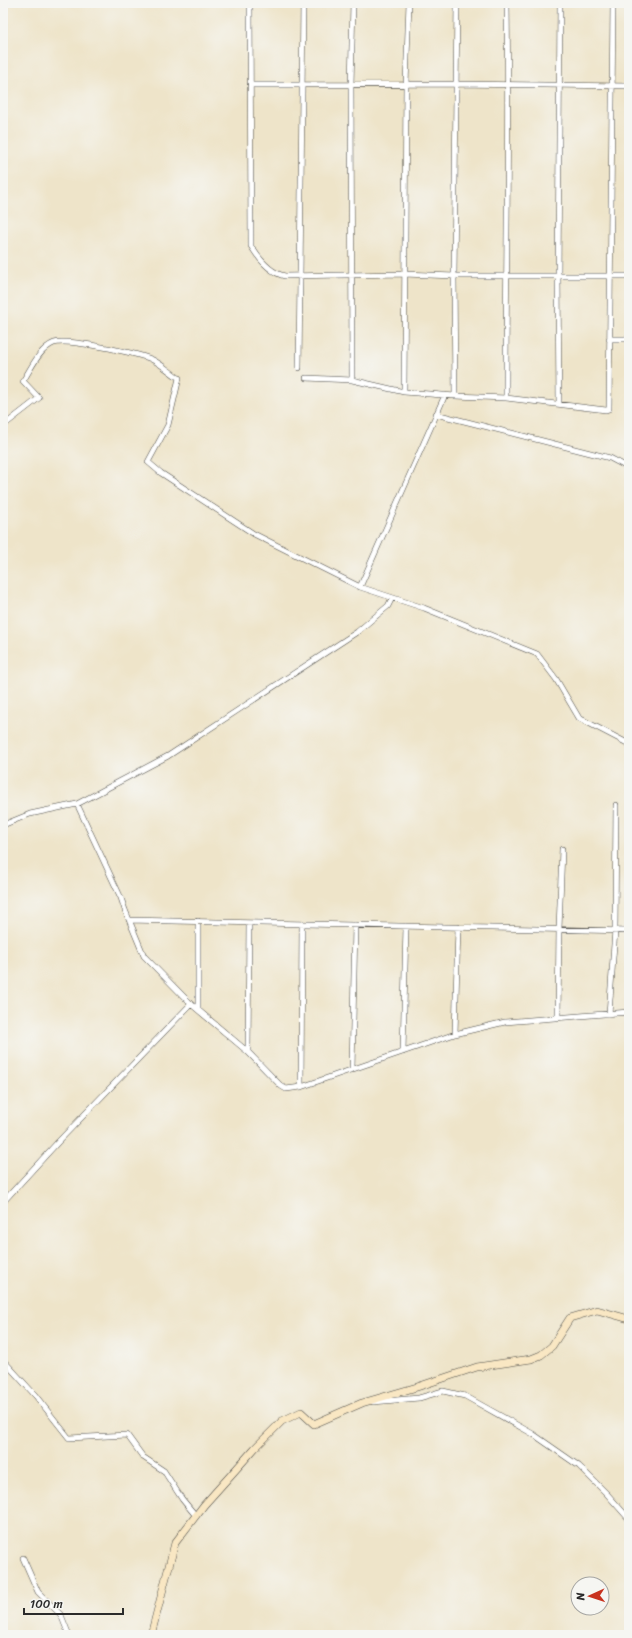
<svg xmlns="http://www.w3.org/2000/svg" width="632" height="1638" viewBox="0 0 632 1638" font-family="Sriracha,sans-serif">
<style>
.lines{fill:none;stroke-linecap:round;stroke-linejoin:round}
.street-casing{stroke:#484743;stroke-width:6}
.secondary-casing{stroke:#484743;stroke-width:8}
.street{stroke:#fff;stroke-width:5}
.secondary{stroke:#f9e7c3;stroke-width:7}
</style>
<rect width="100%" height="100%" fill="#f6f6f2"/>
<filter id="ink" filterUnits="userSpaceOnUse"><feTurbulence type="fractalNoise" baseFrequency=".025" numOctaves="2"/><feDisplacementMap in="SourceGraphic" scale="8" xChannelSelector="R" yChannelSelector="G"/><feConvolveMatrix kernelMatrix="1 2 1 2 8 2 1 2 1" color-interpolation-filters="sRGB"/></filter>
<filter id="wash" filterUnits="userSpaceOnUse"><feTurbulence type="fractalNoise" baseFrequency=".012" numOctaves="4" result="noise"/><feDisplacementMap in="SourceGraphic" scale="16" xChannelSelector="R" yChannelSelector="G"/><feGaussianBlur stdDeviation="0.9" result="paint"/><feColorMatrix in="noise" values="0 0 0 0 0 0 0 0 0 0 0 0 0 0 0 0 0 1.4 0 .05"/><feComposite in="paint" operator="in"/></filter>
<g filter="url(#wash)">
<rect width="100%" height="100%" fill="#eee4c9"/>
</g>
<g filter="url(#ink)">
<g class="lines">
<g class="street-casing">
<path id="street" d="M 250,3 L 251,246 C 259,259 270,273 285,276 L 404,274 L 454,276 L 629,276
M 250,85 L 455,84 L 629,86
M 609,339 L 629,339
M 299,368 L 303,3
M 306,378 L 352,380 L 404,392 L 455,396 L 506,398 L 606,410 L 609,409 L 613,3
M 352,380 L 351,85 L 353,3
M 404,392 L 406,84 L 409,3
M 455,396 L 454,276 L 457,3
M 506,398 C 506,266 509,135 507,3
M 559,404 L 558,276 L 560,3
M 436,414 L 610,458 L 629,468
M 3,426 L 39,398 L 23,381 C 31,369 39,349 54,343 C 68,338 135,353 151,359 C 160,363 170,372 179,378 L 168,425 L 148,462 L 161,473 L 254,534 L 360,587 L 424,608 L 537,654 L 556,679 L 579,718 L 629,744
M 360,587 L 445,395
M 77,804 L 121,898 L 125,910 L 144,956 L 191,1004 L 248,1052 L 281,1086 L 286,1089 L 301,1087 L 455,1034 L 505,1022 L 629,1012
M 3,825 L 30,814 L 77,804 L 168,756 L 357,632 L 388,606 L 392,598
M 129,920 L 629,931
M 198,1009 L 198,921
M 609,1014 L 615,930 L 616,805
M 558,1017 L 559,929 L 562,849
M 455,1034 L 458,927
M 248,1052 L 249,923
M 403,1052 L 406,926
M 352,1070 L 355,925
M 301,1087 L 302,924
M 3,1202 L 58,1142 L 191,1004
M 3,1360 L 35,1395 L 69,1438 L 127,1435 L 143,1457 L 164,1471 L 182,1499 L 196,1516
M 373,1402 L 419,1398 L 443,1391 L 465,1396 L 533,1434 L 579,1466 L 607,1494 L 629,1519
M 23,1558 L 38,1592 L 61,1615 L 69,1635"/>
</g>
<g class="secondary-casing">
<path id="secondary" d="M 151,1635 L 175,1543 L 204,1505 L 255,1448 L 282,1421 L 301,1412 L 314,1424 L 362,1403 L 417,1387 L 477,1367 L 531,1359 L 541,1355 L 552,1346 L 570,1318 L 597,1310 L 629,1319"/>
</g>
<use href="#street" class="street"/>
<use href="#secondary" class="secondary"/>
</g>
</g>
<rect width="632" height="1638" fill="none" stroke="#f6f6f2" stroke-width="16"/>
<g transform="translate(590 1596) rotate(267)"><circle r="19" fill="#f6f6f2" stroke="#a5a5a2"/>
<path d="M0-3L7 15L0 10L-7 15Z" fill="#c8321e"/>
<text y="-6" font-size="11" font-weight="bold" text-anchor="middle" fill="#2b2b2b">N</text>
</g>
<path d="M24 1608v6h99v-6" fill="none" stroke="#2b2b2b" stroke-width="2"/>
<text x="30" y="1608" font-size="12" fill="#2b2b2b" stroke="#f6f6f2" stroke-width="3" paint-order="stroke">100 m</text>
</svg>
